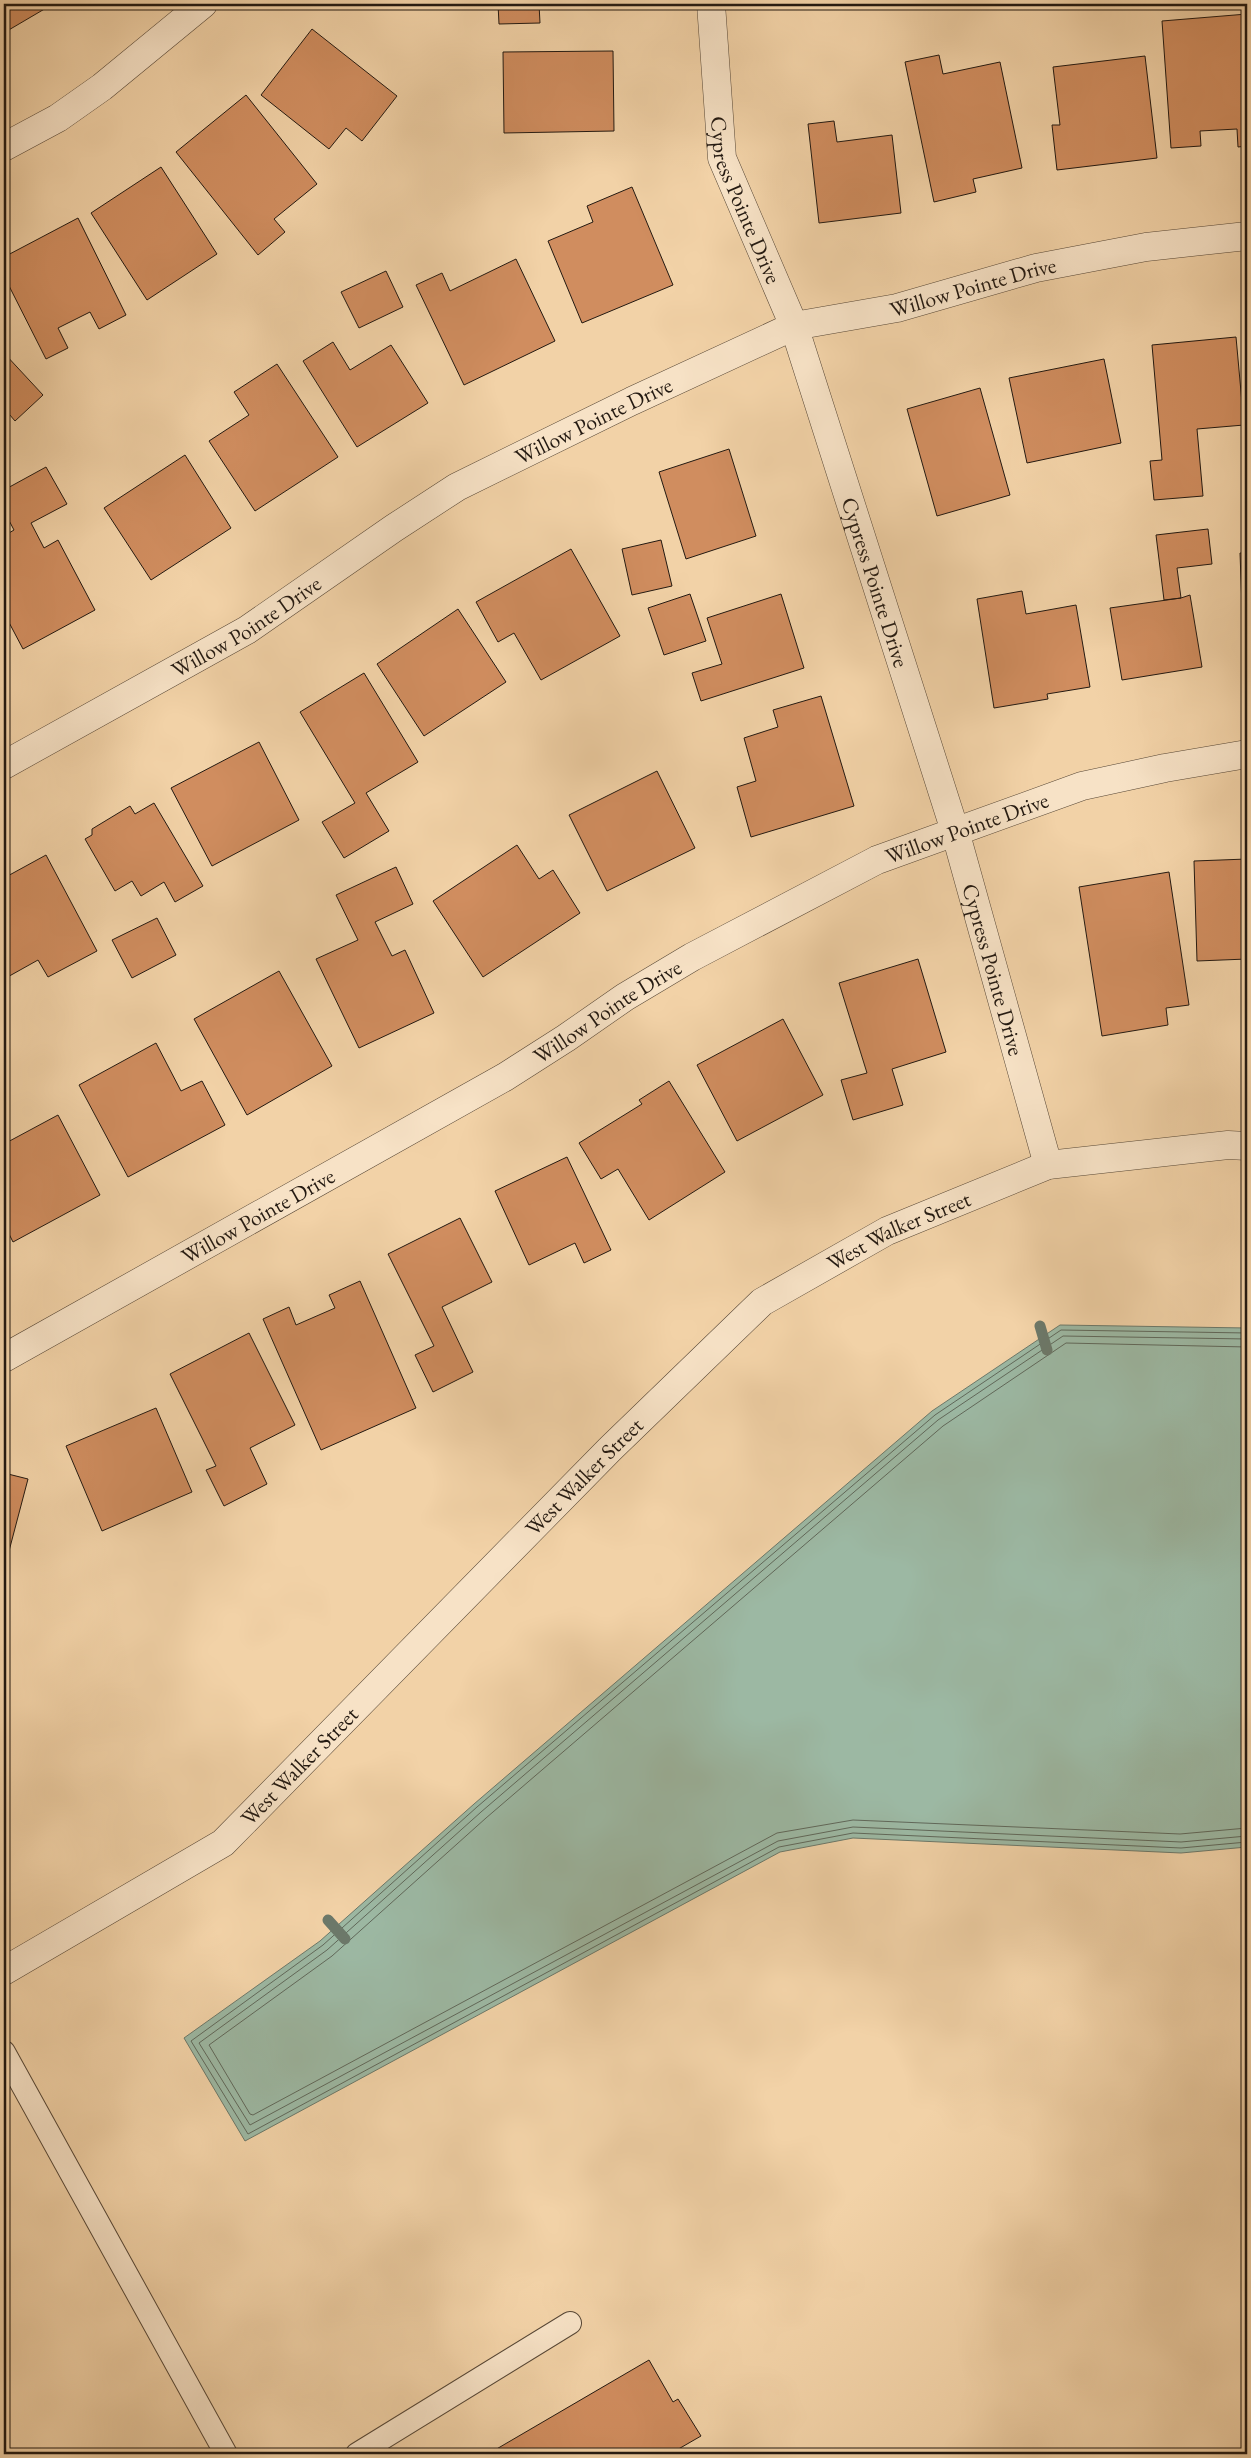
<svg xmlns="http://www.w3.org/2000/svg" width="1251" height="2458" viewBox="0 0 1251 2458" font-family="'EB Garamond',serif">
<style>
.water{fill:#9cb8a3;stroke:#6c7869}
.lines{fill:none;stroke-linecap:round;stroke-linejoin:round}
.shore{stroke:#60685a;stroke-width:1}
.stream{stroke:#6c7869;stroke-width:11}
.building{fill:#d08d5f;stroke:#231911}
.service-casing{stroke:#574736;stroke-width:24}
.minor-casing{stroke:#574736;stroke-width:29}
.tertiary-casing{stroke:#574736;stroke-width:29}
.service{stroke:#f7e2c6;stroke-width:22}
.minor{stroke:#f7e2c6;stroke-width:28}
.tertiary{stroke:#f7e2c6;stroke-width:28}
.labels{text-anchor:middle;stroke-width:5;stroke-linejoin:round;paint-order:stroke}
.street-label{font-size:22px;fill:#231911;stroke:#f7e2c6}
</style>
<rect width="100%" height="100%" fill="#f2d2a7"/>
<filter id="stains"><feTurbulence type="fractalNoise" baseFrequency=".004" numOctaves="4"/><feColorMatrix values="0 0 0 0 .2 0 0 0 0 .09 0 0 0 0 .02 0 0 0 .5 -.17"/></filter>
<radialGradient id="worn" r=".72"><stop offset=".6" stop-color="#630" stop-opacity="0"/><stop offset="1" stop-color="#630" stop-opacity=".3"/></radialGradient>
<path class="water" d="M 1060,1325 L 1247,1328 L 1247,1847 L 1181,1853 L 853,1838 L 780,1852 L 245,2141 L 184,2038 L 320,1941 L 474,1804 L 932,1411 Z"/>
<g class="lines">
<path class="shore" d="M 1247,1333 L 1061,1330 L 935,1415 L 477,1807 L 323,1945 L 191,2041 L 248,2134 L 779,1847 L 853,1833 L 1181,1848 L 1247,1842
M 1247,1339 L 1063,1336 L 938,1420 L 481,1812 L 327,1950 L 199,2043 L 250,2125 L 778,1841 L 853,1827 L 1181,1842 L 1247,1836
M 1247,1347 L 1066,1343 L 943,1426 L 486,1818 L 332,1956 L 209,2045 L 250,2114 L 253,2115 L 777,1833 L 853,1820 L 1180,1834 L 1247,1828"/>
<path class="stream" d="M 1040,1326 L 1047,1350
M 328,1920 L 345,1939"/>
</g>
<path class="building" d="M 4,4 L 53,4 L 7,31 L 4,27 Z
M 498,4 L 539,4 L 540,23 L 499,24 Z
M 1247,14 L 1247,146 L 1238,147 L 1237,129 L 1200,131 L 1201,146 L 1171,148 L 1162,21 Z
M 312,29 L 397,96 L 362,141 L 346,128 L 329,149 L 261,95 Z
M 613,51 L 614,131 L 504,133 L 503,52 Z
M 939,55 L 943,74 L 1000,62 L 1022,168 L 973,179 L 976,192 L 934,202 L 905,62 Z
M 1145,56 L 1157,158 L 1057,170 L 1052,125 L 1060,125 L 1053,67 Z
M 246,95 L 317,184 L 274,219 L 285,232 L 258,255 L 176,152 Z
M 834,121 L 837,142 L 892,135 L 901,213 L 819,223 L 808,124 Z
M 161,167 L 217,254 L 147,300 L 91,213 Z
M 632,187 L 673,285 L 582,323 L 548,241 L 593,222 L 587,206 Z
M 78,218 L 126,315 L 99,329 L 90,312 L 58,328 L 68,348 L 46,359 L 4,276 L 4,257 Z
M 516,259 L 555,341 L 464,385 L 416,285 L 442,273 L 450,291 Z
M 386,271 L 403,307 L 359,328 L 341,292 Z
M 1236,337 L 1244,425 L 1197,429 L 1203,496 L 1154,500 L 1150,461 L 1162,460 L 1152,345 Z
M 333,342 L 350,370 L 391,345 L 428,403 L 357,447 L 303,361 Z
M 4,353 L 43,395 L 15,421 L 4,408 Z
M 1104,359 L 1121,443 L 1027,463 L 1009,378 Z
M 277,364 L 338,457 L 255,511 L 209,441 L 249,415 L 234,392 Z
M 980,388 L 1010,495 L 937,516 L 907,409 Z
M 729,449 L 756,536 L 686,559 L 659,472 Z
M 185,455 L 231,528 L 151,580 L 104,508 Z
M 46,467 L 67,504 L 31,523 L 44,548 L 58,540 L 95,610 L 23,649 L 4,613 L 4,536 L 14,530 L 4,511 L 4,490 Z
M 1208,529 L 1212,564 L 1177,568 L 1181,598 L 1164,600 L 1156,535 Z
M 661,540 L 672,586 L 632,595 L 622,549 Z
M 571,549 L 620,636 L 541,680 L 514,633 L 498,642 L 476,602 Z
M 1240,553 L 1247,553 L 1247,661 L 1244,661 Z
M 1022,591 L 1026,614 L 1076,605 L 1090,687 L 1047,694 L 1048,699 L 994,708 L 977,599 Z
M 690,594 L 706,641 L 664,655 L 648,608 Z
M 781,594 L 804,668 L 701,701 L 692,673 L 722,664 L 707,618 Z
M 1190,595 L 1202,667 L 1122,680 L 1110,608 L 1181,598 Z
M 458,609 L 506,682 L 424,736 L 377,664 Z
M 364,673 L 418,762 L 366,793 L 389,831 L 344,858 L 322,822 L 355,803 L 300,712 Z
M 821,696 L 854,806 L 751,837 L 737,787 L 756,781 L 744,738 L 778,727 L 773,710 Z
M 259,742 L 299,820 L 212,866 L 171,788 Z
M 657,771 L 695,848 L 607,891 L 569,815 Z
M 154,803 L 203,886 L 175,902 L 164,882 L 141,896 L 132,881 L 115,891 L 85,839 L 92,835 L 92,829 L 130,806 L 135,814 Z
M 517,845 L 539,879 L 553,870 L 580,913 L 483,977 L 433,901 Z
M 46,855 L 97,951 L 48,977 L 38,960 L 4,979 L 4,878 Z
M 1247,859 L 1247,959 L 1197,961 L 1194,861 Z
M 396,867 L 413,904 L 375,922 L 392,956 L 405,950 L 434,1013 L 359,1048 L 316,959 L 358,940 L 336,895 Z
M 1169,872 L 1189,1005 L 1166,1008 L 1168,1025 L 1102,1036 L 1079,887 Z
M 157,918 L 176,955 L 132,978 L 112,940 Z
M 918,959 L 946,1052 L 892,1069 L 903,1105 L 853,1120 L 841,1080 L 867,1073 L 839,983 Z
M 279,971 L 332,1066 L 247,1115 L 194,1019 Z
M 783,1019 L 823,1095 L 737,1141 L 697,1065 Z
M 156,1043 L 181,1091 L 202,1081 L 225,1125 L 128,1177 L 79,1085 Z
M 669,1081 L 725,1172 L 649,1220 L 618,1169 L 601,1179 L 579,1143 L 642,1104 L 639,1100 Z
M 58,1115 L 100,1195 L 13,1242 L 4,1224 L 4,1144 Z
M 567,1157 L 611,1250 L 584,1263 L 575,1243 L 529,1265 L 495,1191 Z
M 460,1218 L 492,1282 L 442,1307 L 473,1372 L 433,1392 L 415,1355 L 434,1346 L 388,1254 Z
M 360,1281 L 416,1408 L 321,1450 L 263,1319 L 289,1307 L 296,1325 L 335,1308 L 329,1295 Z
M 249,1333 L 295,1425 L 250,1448 L 267,1484 L 224,1506 L 206,1470 L 216,1466 L 170,1374 Z
M 156,1408 L 192,1492 L 102,1531 L 66,1446 Z
M 4,1473 L 28,1479 L 4,1570 Z
M 649,2360 L 673,2402 L 678,2399 L 701,2436 L 675,2451 L 677,2454 L 488,2454 Z"/>
<g class="lines">
<g class="service-casing">
<path id="service" d="M 4,2052 L 226,2454
M 357,2454 L 570,2323"/>
</g>
<g class="minor-casing">
<g id="minor">
<path id="s1" d="M 711,4 L 722,158 L 794,326 L 955,831 L 1048,1165"/>
<path d="M 4,147 L 58,118 L 102,87 L 203,4"/>
<path id="s2" d="M 4,765 L 247,630 L 394,528 L 457,487 L 632,401 L 794,326 L 897,308 L 1036,268 L 1146,247 L 1247,236"/>
<path id="s3" d="M 4,1358 L 505,1077 L 566,1038 L 625,997 L 692,957 L 877,860 L 1082,786 L 1165,768 L 1247,754"/>
</g>
</g>
<g class="tertiary-casing">
<g id="tertiary">
<path id="s4" d="M 4,1971 L 223,1843 L 610,1449 L 762,1302 L 887,1231 L 1048,1165 L 1228,1145 L 1247,1146"/>
</g>
</g>
<use href="#service" class="service"/>
<use href="#minor" class="minor"/>
<use href="#tertiary" class="tertiary"/>
</g>
<g class="labels">
<g class="street-label">
<text dy="8" stroke="none"><textPath href="#s1" startOffset="201">Cypress Pointe Drive</textPath></text>
<text dy="8" stroke="none"><textPath href="#s2" startOffset="1089">Willow Pointe Drive</textPath></text>
<text dy="8" stroke="none"><textPath href="#s2" startOffset="684">Willow Pointe Drive</textPath></text>
<text dy="8" stroke="none"><textPath href="#s1" startOffset="606">Cypress Pointe Drive</textPath></text>
<text dy="8" stroke="none"><textPath href="#s2" startOffset="279">Willow Pointe Drive</textPath></text>
<text dy="8" stroke="none"><textPath href="#s3" startOffset="1101">Willow Pointe Drive</textPath></text>
<text dy="8" stroke="none"><textPath href="#s1" startOffset="1011">Cypress Pointe Drive</textPath></text>
<text dy="8" stroke="none"><textPath href="#s3" startOffset="696">Willow Pointe Drive</textPath></text>
<text dy="8" stroke="none"><textPath href="#s3" startOffset="291">Willow Pointe Drive</textPath></text>
<text dy="8" stroke="none"><textPath href="#s4" startOffset="1172">West Walker Street</textPath></text>
<text dy="8" stroke="none"><textPath href="#s4" startOffset="768">West Walker Street</textPath></text>
<text dy="8" stroke="none"><textPath href="#s4" startOffset="362">West Walker Street</textPath></text>
</g>
</g>
<rect width="1251" height="2458" fill="none" stroke="#f2d2a7" stroke-width="20"/>
<rect x="5" y="5" width="1241" height="2448" fill="none" stroke="#231911" stroke-width="2.5"/>
<rect x="10" y="10" width="1231" height="2438" fill="none" stroke="#231911"/>
<rect width="100%" height="100%" filter="url(#stains)"/>
<rect width="100%" height="100%" fill="url(#worn)"/>
</svg>
